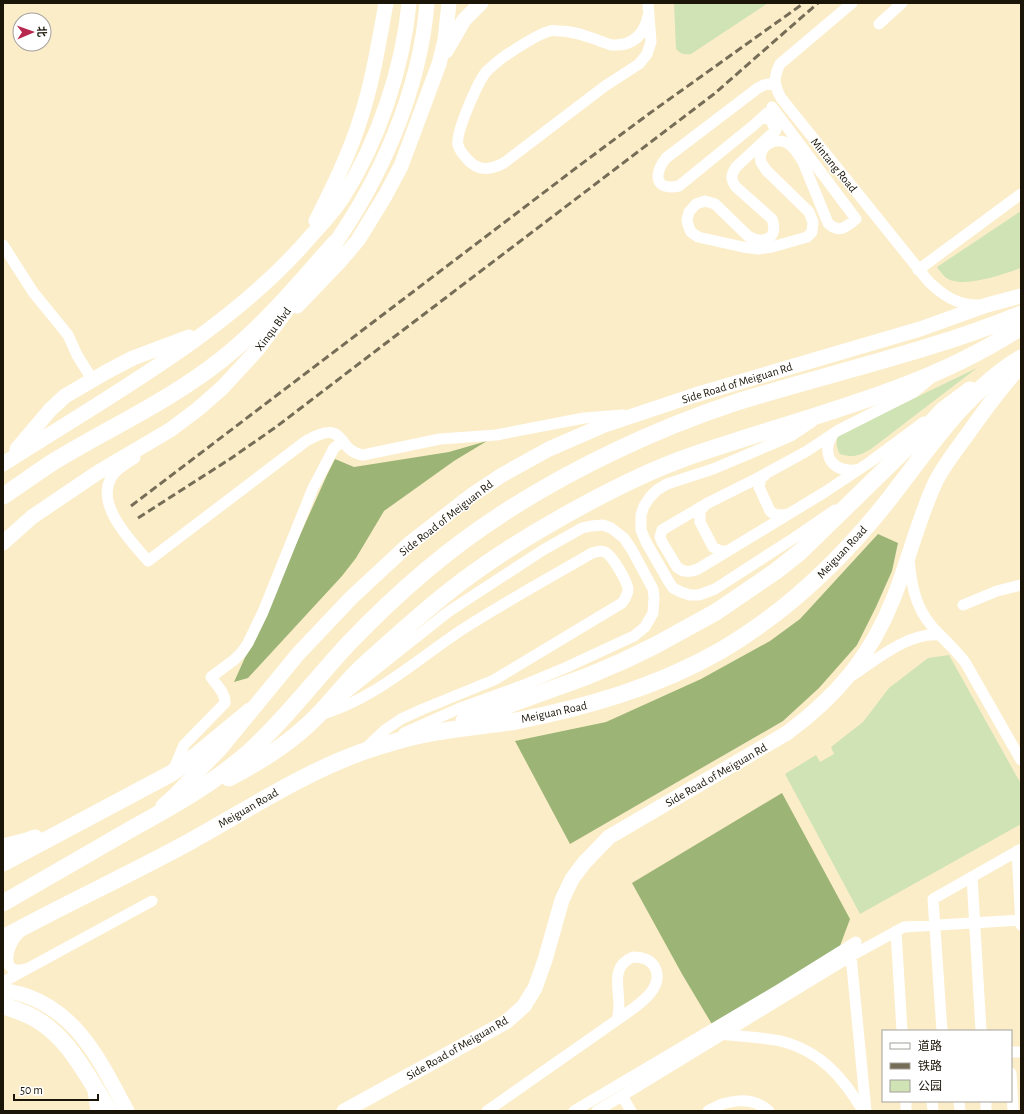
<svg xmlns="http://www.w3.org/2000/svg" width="1024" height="1114" viewBox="0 0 1024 1114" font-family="'Alegreya Sans','Noto Sans SC',sans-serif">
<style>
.green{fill:#cfe3b5}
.forest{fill:#9cb576}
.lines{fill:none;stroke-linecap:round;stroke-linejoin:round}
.minor{stroke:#fff;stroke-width:11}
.major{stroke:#fff;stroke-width:15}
.highway{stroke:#fff;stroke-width:17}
.rail{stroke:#766d57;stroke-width:3;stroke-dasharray:8 4;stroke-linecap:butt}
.labels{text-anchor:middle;stroke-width:3;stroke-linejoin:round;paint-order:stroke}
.street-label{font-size:12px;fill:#1a1508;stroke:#fff}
</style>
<rect width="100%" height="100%" fill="#fcedc9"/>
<path class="green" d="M 674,3 L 768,3 L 691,54 C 684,55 681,54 676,49 Z
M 1021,211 L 1021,268 C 1004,274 961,290 945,277 C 942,274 939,270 937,267 Z
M 977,368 L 871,449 C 859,456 853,458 840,454 C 836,447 836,443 838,435 Z
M 949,655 L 1021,784 L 1021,824 L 860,914 L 785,774 L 816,755 L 820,762 L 834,754 L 831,747 L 863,722 L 889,688 L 928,658 Z"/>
<path class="forest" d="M 487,441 L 454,461 L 384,511 L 356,558 L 342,576 L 248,678 L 234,682 L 327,475 L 335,459 L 354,467 L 449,452 Z
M 878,534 L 898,543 L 892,571 L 876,607 L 857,645 L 819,688 L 783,721 L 570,844 L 515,741 L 606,722 L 701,679 L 770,641 L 800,619 Z
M 782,793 L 850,919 L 840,946 L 713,1026 L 682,974 L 632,883 Z"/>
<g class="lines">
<path class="minor" d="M 648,3 L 651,42 L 647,54 L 639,64 L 605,86 L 504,163 C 492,169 481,172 470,162 C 465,157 460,152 458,145 C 455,133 478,82 486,72 C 491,67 497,62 502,58 C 514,50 537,34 550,31 C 553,30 556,31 559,31 C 572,31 583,35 595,39 C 600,41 607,44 612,45 C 633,46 644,35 648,16
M 852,3 L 780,64 C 773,78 774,85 781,98 L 929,282 C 944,296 958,306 981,305
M 879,24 L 902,3
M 767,113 L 754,125 L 679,186 C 655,191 653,175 666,158 L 758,88 L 764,85 L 775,83
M 763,117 L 770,119 L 776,130 L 736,167 C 731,175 730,179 736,187 L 772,219 C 779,239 763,245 748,236 L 715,204 L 705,201 L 696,204 L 689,212 L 687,219 L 688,225 L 691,232 L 698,237 L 743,247 L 758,249 L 772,247 L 807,237 L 812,232 L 813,222 L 809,212 L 766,170 C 765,168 762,164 761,162 C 757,145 776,136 789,144 C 795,148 799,156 803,162 L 828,223 C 839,234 846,227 856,219 L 772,107
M 3,245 L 33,292 L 68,335 L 77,355 L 92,379
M 918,270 L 1021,194
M 812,422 L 791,436 L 713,469 L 667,484 L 657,490 L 650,497 L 644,506 L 641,515 L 641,530 L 646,542 L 669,582 L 673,588 L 681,592 L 690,595 L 699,595 L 715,589 L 794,538 L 835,510
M 924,422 L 870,462 L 825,492 L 698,569 C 690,572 684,573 677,567 L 662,542 L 660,537 L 662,530 L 706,504 L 754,480 L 807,451 L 837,431 L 914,392 L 930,379
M 833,434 C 819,456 835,475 859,469
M 135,458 C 126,464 114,470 110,480 C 97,507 132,542 148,561 L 306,441 C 348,417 335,451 363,455 L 440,439 L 496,435 L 584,418 L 623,415
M 765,475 L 761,478 L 759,487 L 770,511 C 775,516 781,515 788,514
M 706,504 L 700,511 L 700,522 L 713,547 L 720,551 L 728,551
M 909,560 C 912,591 917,613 940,635 C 949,644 957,652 965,662 L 1021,760
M 963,605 L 997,591 L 1021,585
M 853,675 C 877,659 909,632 939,635
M 341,697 L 448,612 L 543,550 L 582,528 L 591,526 L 603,525 L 611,528 L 624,538 L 632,550 L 653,589 L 654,597 L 653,613 L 645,627 L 634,636 L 567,667 L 524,685 L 458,709 L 404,733
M 320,715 C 375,699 416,660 463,629 C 505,602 549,578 592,553 C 597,552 600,550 605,552 C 612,555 627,581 628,589 C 628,594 625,599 622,603 L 494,680 L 423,709 L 401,719 L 385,730 L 366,748
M 173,771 L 184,745 L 225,703 C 226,693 216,685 211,677 L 234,660 L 242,652 L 248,643 L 263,612 L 313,488 L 334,448 L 343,441
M 1017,851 L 1021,925
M 972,877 L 981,1031
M 896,931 L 902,1031
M 19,933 C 6,946 0,976 25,969
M 851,956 L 866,1111
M 633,957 C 641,957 649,958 654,966 C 668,989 632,1009 617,1020 C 625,998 605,968 633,957 Z
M 3,982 L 152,901
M 942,1031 L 933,899 L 1021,849
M 722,1034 C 741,1037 762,1037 781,1041 C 820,1051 843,1077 863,1111
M 1011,1052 L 1021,1052
M 1011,1073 L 1013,1111
M 93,1091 L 96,1111
M 622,1096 L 631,1111
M 906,1101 L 906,1111
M 932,1101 L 933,1111
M 959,1101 L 960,1111
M 986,1101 L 986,1111
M 487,1111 L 617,1020
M 574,1111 L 777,991 L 856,942
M 597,1111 L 851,956 L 904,927 L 1021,920
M 708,1111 C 727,1099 752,1096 769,1111"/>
<path class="major" d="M 446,51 L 464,20 L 481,3
M 316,221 C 333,187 350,153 361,117 C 373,80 379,41 386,3
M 329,252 C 380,181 420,91 427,3
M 297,306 L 341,260 L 358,240 L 385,196 L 401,166 L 439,64 L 445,40 L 449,3
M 17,449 L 50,410 L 65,396 L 108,371 L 133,358 L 189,337
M 3,464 C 107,397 230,331 310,237 C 322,224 334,211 343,197 C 378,142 403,68 409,3
M 3,543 L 32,517 L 97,473 L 170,430 L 198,409 L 222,388 L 257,350 L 301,291
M 163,806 L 176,794 L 220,749 L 298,654 L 351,598 L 409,544 L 472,495 L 502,475 L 549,449 L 602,426 L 695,395 L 920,329 L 987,305 L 1021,296
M 3,990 C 11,992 19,993 27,996 C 80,1015 102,1065 127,1111
M 344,1111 L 506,1022 L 524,1006 L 535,988 L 545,960 L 562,900 L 572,879 L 584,863 L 609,837 L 787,733 C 837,696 871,656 894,597 C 909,559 918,520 935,483 C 943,466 956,450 967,435 C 984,411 1001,387 1021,366"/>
<path class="highway" d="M 3,496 C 20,485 36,473 53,462 C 109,428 169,401 221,360 C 264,326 299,284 335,243
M 464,721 L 588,676 L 623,661 L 654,646 L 716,612 L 776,571 L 800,552 L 921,434 L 943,410 L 970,390
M 229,778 C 263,760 292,742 319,714 C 334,698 347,681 363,666 C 391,641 418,616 447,593 C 488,560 534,532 580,507 C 613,489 649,471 685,458 C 798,418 919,394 1021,327
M 3,847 L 27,841 L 35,838
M 3,863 L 172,773 L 198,754 L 250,711
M 3,903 C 46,878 90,853 133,828 C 173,806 214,783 249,752 C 286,719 316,678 350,642 C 396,594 446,550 502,514 C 571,469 655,429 734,403 C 830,373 928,352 1021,314
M 3,938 C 65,904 129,875 191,841 C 247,810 301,774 362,752 C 383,745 405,738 426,734 C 456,728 486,726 516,721 C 587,707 657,687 720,651 C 787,612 843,558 890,498 C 928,449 967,390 1021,358
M 3,1006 C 9,1007 15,1010 21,1012 C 65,1028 86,1074 109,1111"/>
<path class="rail" d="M 131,506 L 580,165 L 650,113 L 804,3
M 138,518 L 230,459 L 276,427 L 369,356 L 714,94 L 818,3"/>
</g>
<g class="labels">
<g class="street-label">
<text transform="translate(834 165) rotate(51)" y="4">Mintang Road</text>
<text transform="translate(273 329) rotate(-53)" y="4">Xinqu Blvd</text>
<text transform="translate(737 383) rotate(-17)" y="4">Side Road of Meiguan Rd</text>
<text transform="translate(446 518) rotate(-38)" y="4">Side Road of Meiguan Rd</text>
<text transform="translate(842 552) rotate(-47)" y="4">Meiguan Road</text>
<text transform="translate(554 712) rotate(-12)" y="4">Meiguan Road</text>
<text transform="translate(716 775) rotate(-30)" y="4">Side Road of Meiguan Rd</text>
<text transform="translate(248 808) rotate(-30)" y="4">Meiguan Road</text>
<text transform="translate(457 1048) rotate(-30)" y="4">Side Road of Meiguan Rd</text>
</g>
</g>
<rect width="1024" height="1114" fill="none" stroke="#1a1508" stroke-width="8"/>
<rect x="882" y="1030" width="130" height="72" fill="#ffffff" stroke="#a3a19c"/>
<rect x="890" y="1043" width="20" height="6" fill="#ffffff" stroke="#a3a19c"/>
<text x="918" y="1050" font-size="12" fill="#1a1508">道路</text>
<rect x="890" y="1063" width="20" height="6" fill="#766d57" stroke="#a3a19c"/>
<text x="918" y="1070" font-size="12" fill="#1a1508">铁路</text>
<rect x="890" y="1080" width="20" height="12" fill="#cfe3b5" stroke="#a3a19c"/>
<text x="918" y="1090" font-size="12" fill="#1a1508">公园</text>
<g transform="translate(32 32) rotate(88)"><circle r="19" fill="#ffffff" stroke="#a3a19c"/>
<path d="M0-3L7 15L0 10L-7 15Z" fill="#b8274e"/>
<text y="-6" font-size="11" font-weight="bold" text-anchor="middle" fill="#1a1508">北</text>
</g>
<path d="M14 1094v6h84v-6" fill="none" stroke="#1a1508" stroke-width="2"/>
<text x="20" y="1094" font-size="12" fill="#1a1508" stroke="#ffffff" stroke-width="3" paint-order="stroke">50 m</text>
</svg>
